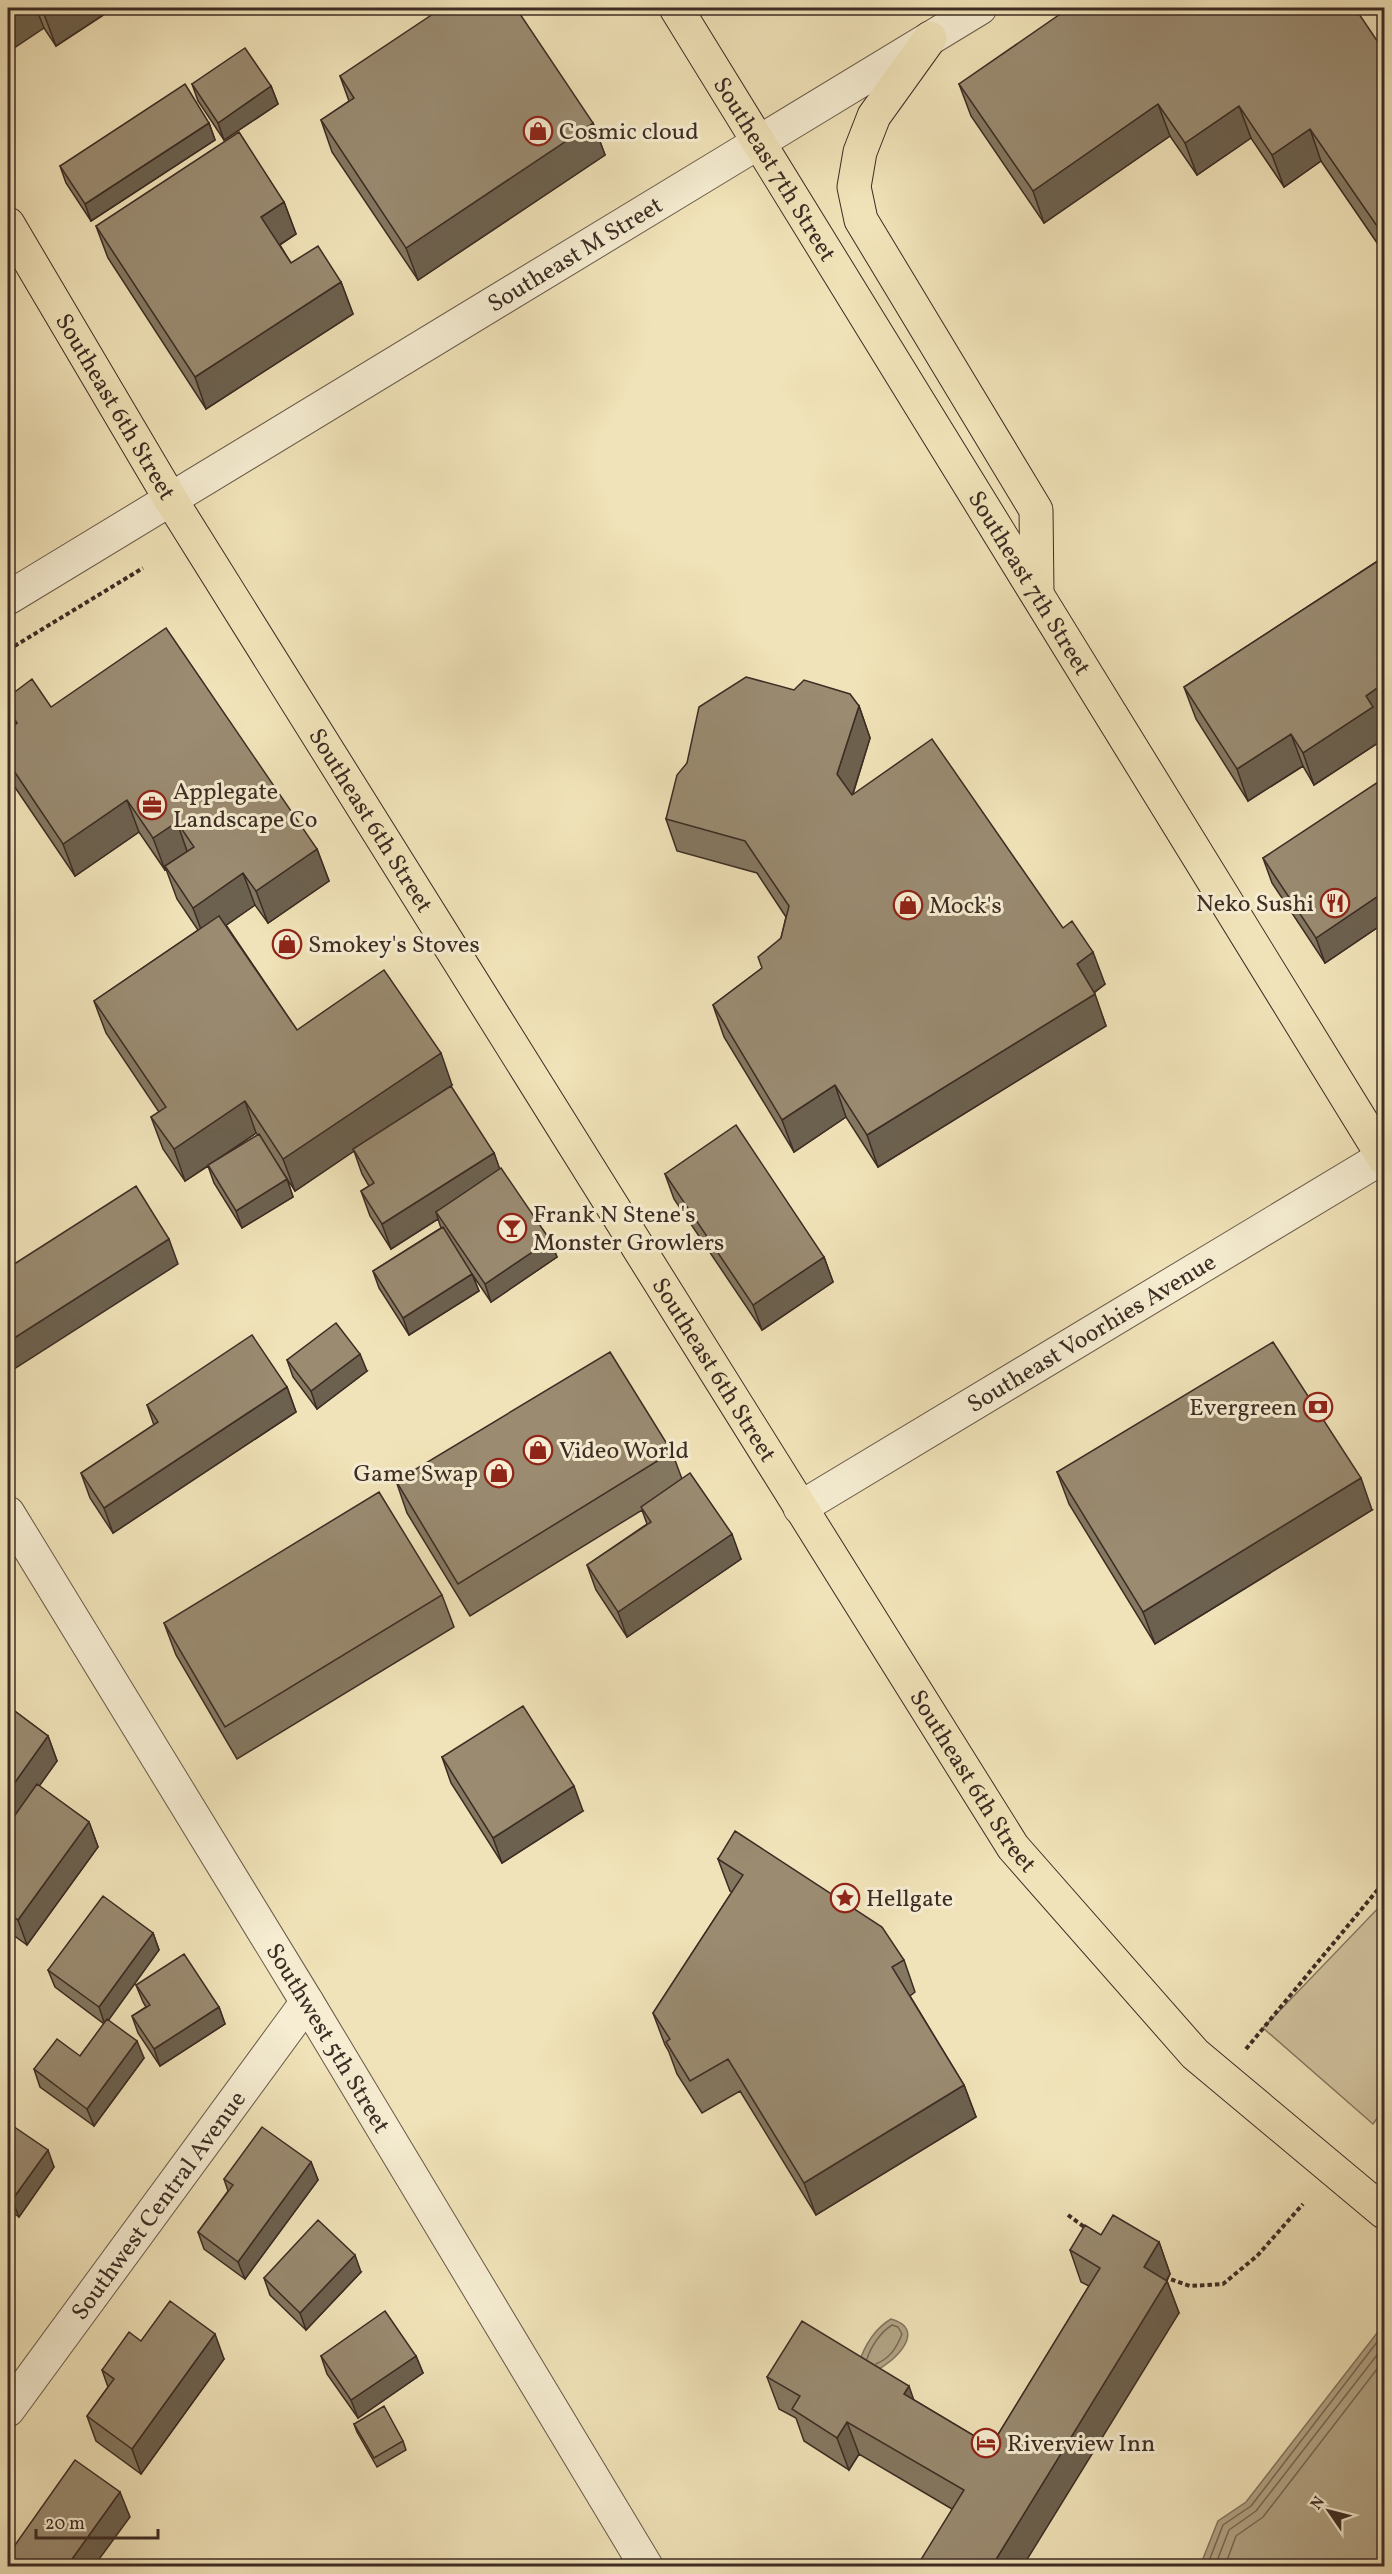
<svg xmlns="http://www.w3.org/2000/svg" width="1392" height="2574" viewBox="0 0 1392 2574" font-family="Vollkorn,serif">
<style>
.green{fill:#d2c4a0;stroke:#877862;stroke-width:1.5}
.water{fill:#b3a586;stroke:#83755f;stroke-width:1.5}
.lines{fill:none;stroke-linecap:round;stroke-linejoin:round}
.shore{stroke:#786855;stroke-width:1.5}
.minor-casing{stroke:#695a49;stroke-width:35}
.tertiary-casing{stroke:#695a49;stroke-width:35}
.trunk-casing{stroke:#3c2c24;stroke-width:35}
.path{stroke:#3c2c24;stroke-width:4;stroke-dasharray:4.5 3;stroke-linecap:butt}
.minor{stroke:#f6edd2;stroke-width:33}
.tertiary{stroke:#f6edd2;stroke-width:33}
.trunk{stroke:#f1e3b9;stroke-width:33}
.wall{fill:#847861;stroke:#3c2c24;stroke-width:1.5;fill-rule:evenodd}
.shaded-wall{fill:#6c614f;stroke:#3c2c24;stroke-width:1.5}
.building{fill:#9a8b71;stroke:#3c2c24;stroke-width:1.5}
.labels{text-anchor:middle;stroke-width:6;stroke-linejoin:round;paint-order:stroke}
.poi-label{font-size:24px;fill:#3c2c24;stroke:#f6edd2;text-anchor:start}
.street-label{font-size:24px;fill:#3c2c24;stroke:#f6edd2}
</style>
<rect width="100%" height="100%" fill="#f1e3b9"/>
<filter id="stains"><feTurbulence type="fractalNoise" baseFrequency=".00333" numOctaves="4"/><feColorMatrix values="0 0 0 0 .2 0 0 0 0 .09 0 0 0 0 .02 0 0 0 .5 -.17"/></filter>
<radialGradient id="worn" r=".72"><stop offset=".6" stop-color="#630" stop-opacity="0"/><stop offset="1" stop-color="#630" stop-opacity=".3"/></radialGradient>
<path class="green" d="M 1384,1902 L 1384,2109 L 1373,2124 L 1263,2028 Z"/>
<path class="water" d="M 891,2319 C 928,2329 895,2362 875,2371 L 858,2365 C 864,2347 874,2329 891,2319 Z
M 1384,2324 L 1384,2566 L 1200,2566 L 1218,2521 L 1246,2502 Z"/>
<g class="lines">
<path class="shore" d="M 867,2359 C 871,2346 881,2332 892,2325 L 898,2327 L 902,2334 C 896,2349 890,2358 876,2364
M 1207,2566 L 1223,2525 L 1251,2506 L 1384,2333
M 1215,2566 L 1229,2530 L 1256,2511 L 1384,2346
M 1225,2566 L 1236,2536 L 1263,2517 L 1384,2360"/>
<g class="minor-casing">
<g id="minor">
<path id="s1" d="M 800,1508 L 1383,1157"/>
<path id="s2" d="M 8,1513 L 307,2002 L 646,2566"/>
<path id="s3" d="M 8,2410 L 307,2002"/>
</g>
</g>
<g class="tertiary-casing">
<g id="tertiary">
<path id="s4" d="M 8,598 L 980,8"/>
</g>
</g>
<g class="trunk-casing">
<g id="trunk">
<path id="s5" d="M 676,8 L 1384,1158"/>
<path d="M 930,38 L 874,116 L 860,152 L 854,187 L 861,220 L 1036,510 L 1037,593"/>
<path id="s6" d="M 8,224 L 171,500 L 1013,1847 L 1195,2054 L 1384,2212"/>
</g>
</g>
<path class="path" d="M 8,650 L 143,568
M 1246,2049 L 1384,1882
M 1068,2215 L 1087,2229
M 1164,2277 L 1190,2286 L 1223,2284 L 1257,2256 L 1303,2204"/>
<use href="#minor" class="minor"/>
<use href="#tertiary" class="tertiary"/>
<use href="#trunk" class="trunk"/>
</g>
<path class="wall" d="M 8,8 L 114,8 L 56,46 L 44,28 Z
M 1384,51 L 1384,253 L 1321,161 L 1284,187 L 1251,138 L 1197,175 L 1170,136 L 1044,223 L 971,116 L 959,84 Z
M 340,76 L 593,123 L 605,155 L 418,280 L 332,152 L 321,120 L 349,101 Z
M 192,84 L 271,86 L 278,104 L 224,140 L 198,101 Z
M 209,123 L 215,140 L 91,221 L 66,183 L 60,166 Z
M 284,202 L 296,234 L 280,245 L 291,263 L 341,282 L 353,314 L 206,409 L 108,258 L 96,226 Z
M 1384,557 L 1384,723 L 1380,726 L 1384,739 L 1314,785 L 1303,766 L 1248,801 L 1196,719 L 1184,687 Z
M 794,690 L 859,706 L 870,738 L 853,794 L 1063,928 L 1105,984 L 1094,993 L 1106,1026 L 878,1167 L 846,1117 L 794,1152 L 724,1037 L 713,1005 L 762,968 L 781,938 L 786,917 L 757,873 L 677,851 L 666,819 L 687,763 Z
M 8,697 L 51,707 L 317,849 L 329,881 L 268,923 L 255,905 L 226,925 L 297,1030 L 452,1085 L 441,1092 L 494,1153 L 499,1168 L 550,1240 L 557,1257 L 491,1302 L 472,1274 L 479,1291 L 409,1335 L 379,1288 L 373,1271 L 441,1228 L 438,1219 L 391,1249 L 370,1216 L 361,1191 L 369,1186 L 362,1174 L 354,1151 L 295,1191 L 278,1165 L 287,1179 L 293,1197 L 242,1228 L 214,1183 L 208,1166 L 185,1181 L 163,1149 L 151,1117 L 159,1112 L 106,1033 L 94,1001 L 198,930 L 177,899 L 166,869 L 165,870 L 139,832 L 75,876 L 8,777 L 8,730 L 11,727 L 8,716 ZM 256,1133 L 258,1135 L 216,1161 Z
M 1384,785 L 1384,923 L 1325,963 L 1272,883 L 1263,858 Z
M 665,1174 L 824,1257 L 833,1282 L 762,1330 L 674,1199 Z
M 287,1360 L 367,1371 L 317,1409 L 293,1377 Z
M 287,1387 L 296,1412 L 113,1533 L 90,1498 L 81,1473 L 154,1425 L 147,1405 Z
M 672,1452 L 682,1479 L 741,1559 L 627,1637 L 596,1590 L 587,1565 L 647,1524 L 642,1510 L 470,1616 L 407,1513 L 396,1481 Z
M 1057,1472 L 1372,1510 L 1155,1644 L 1069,1504 Z
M 442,1595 L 454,1627 L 237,1759 L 176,1655 L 164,1623 Z
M 8,1706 L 48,1736 L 57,1761 L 39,1786 L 89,1822 L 98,1847 L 27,1945 L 13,1935 L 14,1938 L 8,1947 Z
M 442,1757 L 583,1811 L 502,1863 L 451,1783 Z
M 718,1859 L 904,1960 L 915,1992 L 910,1996 L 964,2085 L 976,2117 L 816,2215 L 740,2091 L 702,2113 L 677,2074 L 669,2052 L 665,2045 L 653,2013 L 732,1892 L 730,1891 Z
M 153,1933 L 159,1950 L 108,2020 L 144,2058 L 94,2126 L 40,2087 L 34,2069 L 80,2056 L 104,2024 L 55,1987 L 48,1970 Z
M 136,1985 L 219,2007 L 225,2024 L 160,2066 L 138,2033 L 132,2016 L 146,2007 L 143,2002 Z
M 8,2128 L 54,2167 L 19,2217 L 8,2209 Z
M 311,2162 L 318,2180 L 245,2279 L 204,2249 L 198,2232 L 228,2191 L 224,2179 Z
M 1101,2235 L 1159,2242 L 1170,2274 L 1167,2281 L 1179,2313 L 952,2509 L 859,2454 L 849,2470 L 804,2441 L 796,2418 L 779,2409 L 767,2377 L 914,2400 L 991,2446 L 1089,2286 L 1081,2282 L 1070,2250 Z
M 361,2272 L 306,2330 L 270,2295 L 264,2278 Z
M 141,2341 L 224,2359 L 141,2474 L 96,2441 L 87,2416 L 108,2387 L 102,2370 Z
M 321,2356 L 416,2356 L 423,2373 L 358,2418 L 327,2374 Z
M 354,2424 L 403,2441 L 406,2450 L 377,2467 L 357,2432 Z"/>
<path class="shaded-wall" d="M 15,8 L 36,8 L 44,28 L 8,52 L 8,12 Z
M 54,8 L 114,8 L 56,46 L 44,14 Z
M 271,86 L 278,104 L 224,140 L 218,123 Z
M 1158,104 L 1170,136 L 1044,223 L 1033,191 Z
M 1239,106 L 1251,138 L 1197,175 L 1185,143 Z
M 209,123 L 215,140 L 91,221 L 85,204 Z
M 593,123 L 605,155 L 418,280 L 406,248 Z
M 1310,129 L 1321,161 L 1284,187 L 1272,155 Z
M 284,202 L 296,234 L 273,249 L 261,217 Z
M 1384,221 L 1384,248 L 1377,226 Z
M 341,282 L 353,314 L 206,409 L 195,377 Z
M 1384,683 L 1384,723 L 1380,726 L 1384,739 L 1314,785 L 1303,753 L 1366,696 Z
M 859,706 L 870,738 L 849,806 L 837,774 Z
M 1291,734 L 1303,766 L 1248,801 L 1237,769 Z
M 127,800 L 139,832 L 75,876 L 63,844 Z
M 177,822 L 188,854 L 165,866 L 166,869 L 165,870 L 153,838 Z
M 317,849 L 329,881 L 268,923 L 256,891 Z
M 243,873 L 255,905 L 205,940 L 193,908 Z
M 1384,892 L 1384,923 L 1325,963 L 1316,938 Z
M 1093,952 L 1105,984 L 1089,996 L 1077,964 Z
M 1095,994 L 1106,1026 L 878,1167 L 867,1135 Z
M 441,1053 L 452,1085 L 354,1151 L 353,1149 L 354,1151 L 295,1191 L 283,1159 Z
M 835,1085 L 846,1117 L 794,1152 L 782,1120 Z
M 245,1101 L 256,1133 L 185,1181 L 174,1149 Z
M 494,1153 L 503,1178 L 436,1212 L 438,1219 L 391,1249 L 382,1224 Z
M 287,1179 L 293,1197 L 242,1228 L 236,1211 Z
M 169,1239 L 178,1264 L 8,1373 L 8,1342 Z
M 550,1240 L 557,1257 L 491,1302 L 485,1284 Z
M 824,1257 L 833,1282 L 762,1330 L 753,1305 Z
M 472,1274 L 479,1291 L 409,1335 L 403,1318 Z
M 360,1354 L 367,1371 L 317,1409 L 311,1391 Z
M 287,1387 L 296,1412 L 113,1533 L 104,1508 Z
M 1361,1478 L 1372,1510 L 1155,1644 L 1143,1612 Z
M 732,1534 L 741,1559 L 627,1637 L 618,1612 Z
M 48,1736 L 57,1761 L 8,1830 L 8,1792 Z
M 574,1786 L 583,1811 L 502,1863 L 493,1838 Z
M 89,1822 L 98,1847 L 27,1945 L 18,1920 Z
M 8,1921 L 14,1938 L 8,1947 Z
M 153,1933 L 159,1950 L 105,2025 L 99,2007 Z
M 219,2007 L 225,2024 L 160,2066 L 154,2049 Z
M 137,2041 L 144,2058 L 94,2126 L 87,2109 Z
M 964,2085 L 976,2117 L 816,2215 L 804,2183 Z
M 48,2150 L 54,2167 L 19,2217 L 12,2200 Z
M 311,2162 L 318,2180 L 245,2279 L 238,2262 Z
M 1159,2242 L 1170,2274 L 1155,2299 L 1144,2267 Z
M 355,2255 L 361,2272 L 306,2330 L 300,2313 Z
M 1167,2281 L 1179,2313 L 1023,2566 L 992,2566 Z
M 215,2334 L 224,2359 L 141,2474 L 132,2449 Z
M 416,2356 L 423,2373 L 358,2418 L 351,2400 Z
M 909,2386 L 920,2418 L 904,2394 Z
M 847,2422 L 859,2454 L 849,2470 L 837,2438 Z
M 120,2492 L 130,2517 L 94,2566 L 67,2566 Z"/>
<path class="building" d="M 8,8 L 15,8 L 8,12 Z
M 40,8 L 54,8 L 44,14 Z
M 442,8 L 516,8 L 593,123 L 406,248 L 321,120 L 354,98 L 340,76 Z
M 1069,8 L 1355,8 L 1384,51 L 1384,221 L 1377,226 L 1310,129 L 1272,155 L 1239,106 L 1185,143 L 1158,104 L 1033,191 L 959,84 Z
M 245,48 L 271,86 L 218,123 L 192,84 Z
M 185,84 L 209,123 L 85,204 L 60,166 Z
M 239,132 L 284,202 L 261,217 L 291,263 L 318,246 L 341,282 L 195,377 L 96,226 Z
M 1384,557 L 1384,683 L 1366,696 L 1373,707 L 1303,753 L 1291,734 L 1237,769 L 1184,687 Z
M 166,628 L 317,849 L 256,891 L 243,873 L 193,908 L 165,866 L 194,847 L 177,822 L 153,838 L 127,800 L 63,844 L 8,762 L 8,730 L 17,723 L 8,709 L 8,697 L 32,679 L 51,707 Z
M 746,677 L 794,690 L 804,680 L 850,694 L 859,706 L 837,774 L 852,795 L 932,739 L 1063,928 L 1072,921 L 1093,952 L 1077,964 L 1095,994 L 867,1135 L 835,1085 L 782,1120 L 713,1005 L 762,968 L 758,957 L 781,938 L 789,906 L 745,841 L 666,819 L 677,775 L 687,763 L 699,707 Z
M 1381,780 L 1384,785 L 1384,892 L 1316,938 L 1263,858 Z
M 219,916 L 297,1030 L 384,970 L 441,1053 L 283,1159 L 245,1101 L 174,1149 L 151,1117 L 166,1107 L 94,1001 Z
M 451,1086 L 494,1153 L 382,1224 L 361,1191 L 374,1183 L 353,1149 Z
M 736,1125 L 824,1257 L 753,1305 L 665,1174 Z
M 259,1134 L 287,1179 L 236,1211 L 208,1165 Z
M 501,1168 L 550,1240 L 485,1284 L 436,1212 Z
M 136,1186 L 169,1239 L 8,1342 L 8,1268 Z
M 443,1227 L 472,1274 L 403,1318 L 373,1271 Z
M 336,1323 L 360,1354 L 311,1391 L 287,1360 Z
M 252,1335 L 287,1387 L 104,1508 L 81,1473 L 158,1422 L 147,1405 Z
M 1273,1342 L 1361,1478 L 1143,1612 L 1057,1472 Z
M 610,1352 L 672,1452 L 458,1584 L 396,1481 Z
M 690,1473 L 732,1534 L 618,1612 L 587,1565 L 651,1522 L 641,1507 Z
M 379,1492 L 442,1595 L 225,1727 L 164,1623 Z
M 8,1706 L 48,1736 L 8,1792 Z
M 523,1706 L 574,1786 L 493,1838 L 442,1757 Z
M 37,1784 L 89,1822 L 18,1920 L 8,1913 L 8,1825 Z
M 735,1831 L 882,1927 L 904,1960 L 892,1967 L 964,2085 L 804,2183 L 728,2059 L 690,2081 L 666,2042 L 670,2039 L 653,2013 L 743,1875 L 718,1859 Z
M 103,1896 L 153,1933 L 99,2007 L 48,1970 Z
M 184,1954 L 219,2007 L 154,2049 L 132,2016 L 150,2005 L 136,1985 Z
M 107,2019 L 137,2041 L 87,2109 L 34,2069 L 57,2039 L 80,2056 Z
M 10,2124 L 48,2150 L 12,2200 L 8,2196 L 8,2128 Z
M 262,2127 L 311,2162 L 238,2262 L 198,2232 L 233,2185 L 224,2179 Z
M 1113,2215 L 1159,2242 L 1144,2267 L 1167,2281 L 992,2566 L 917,2566 L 964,2490 L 847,2422 L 837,2438 L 792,2409 L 800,2396 L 767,2377 L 802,2321 L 909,2386 L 904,2394 L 991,2446 L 1100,2268 L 1070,2250 L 1085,2225 L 1101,2235 Z
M 318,2220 L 355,2255 L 300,2313 L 264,2278 Z
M 170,2301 L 215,2334 L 132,2449 L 87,2416 L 114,2379 L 102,2370 L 129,2332 L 141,2341 Z
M 385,2311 L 416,2356 L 351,2400 L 321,2356 Z
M 384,2406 L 403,2441 L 374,2458 L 354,2424 Z
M 75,2460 L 120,2492 L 67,2566 L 8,2566 L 8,2555 Z"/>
<defs>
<g id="shop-ring" transform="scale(1.5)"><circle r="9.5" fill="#f6edd2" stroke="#8f2418" stroke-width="1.5"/><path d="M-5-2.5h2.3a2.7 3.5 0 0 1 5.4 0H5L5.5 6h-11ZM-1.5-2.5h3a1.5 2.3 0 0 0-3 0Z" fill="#8f2418"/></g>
<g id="office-ring" transform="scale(1.5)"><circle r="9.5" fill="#f6edd2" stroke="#8f2418" stroke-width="1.5"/><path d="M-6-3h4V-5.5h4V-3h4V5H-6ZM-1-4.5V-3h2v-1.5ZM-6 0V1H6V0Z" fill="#8f2418"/></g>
<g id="restaurant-ring" transform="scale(1.5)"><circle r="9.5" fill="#f6edd2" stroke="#8f2418" stroke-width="1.5"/><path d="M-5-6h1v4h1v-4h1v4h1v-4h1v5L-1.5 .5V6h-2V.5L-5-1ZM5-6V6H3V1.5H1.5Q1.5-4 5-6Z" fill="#8f2418"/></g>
<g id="bar-ring" transform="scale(1.5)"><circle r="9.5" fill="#f6edd2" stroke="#8f2418" stroke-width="1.5"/><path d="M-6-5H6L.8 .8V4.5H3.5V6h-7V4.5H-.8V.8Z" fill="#8f2418"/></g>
<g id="bank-ring" transform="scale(1.5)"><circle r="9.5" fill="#f6edd2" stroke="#8f2418" stroke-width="1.5"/><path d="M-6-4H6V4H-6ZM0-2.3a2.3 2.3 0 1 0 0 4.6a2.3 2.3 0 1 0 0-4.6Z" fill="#8f2418"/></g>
<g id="sight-ring" transform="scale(1.5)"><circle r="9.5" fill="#f6edd2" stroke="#8f2418" stroke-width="1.5"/><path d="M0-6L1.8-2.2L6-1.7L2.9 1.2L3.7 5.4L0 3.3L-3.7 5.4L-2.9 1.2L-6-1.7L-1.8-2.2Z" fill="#8f2418"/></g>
<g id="hotel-ring" transform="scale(1.5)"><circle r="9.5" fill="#f6edd2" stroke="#8f2418" stroke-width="1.5"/><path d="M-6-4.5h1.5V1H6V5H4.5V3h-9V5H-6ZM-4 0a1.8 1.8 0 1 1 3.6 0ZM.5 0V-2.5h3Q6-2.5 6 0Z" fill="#8f2418"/></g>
</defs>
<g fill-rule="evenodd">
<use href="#shop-ring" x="538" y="131"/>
<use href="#office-ring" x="152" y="805"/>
<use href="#restaurant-ring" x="1335" y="903"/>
<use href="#shop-ring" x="908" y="905"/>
<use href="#shop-ring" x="287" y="944"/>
<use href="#bar-ring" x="512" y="1228"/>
<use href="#bank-ring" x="1318" y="1407"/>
<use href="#shop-ring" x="538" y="1450"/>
<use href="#shop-ring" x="499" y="1473"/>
<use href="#sight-ring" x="845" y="1898"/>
<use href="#hotel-ring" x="986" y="2443"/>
</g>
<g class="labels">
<g class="poi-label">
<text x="559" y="139">Cosmic cloud</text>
<text x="173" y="799">Applegate<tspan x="173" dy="28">Landscape Co</tspan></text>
<text x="1314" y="911" text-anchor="end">Neko Sushi</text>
<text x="929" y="913">Mock's</text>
<text x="308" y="952">Smokey's Stoves</text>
<text x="533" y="1222">Frank N Stene's<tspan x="533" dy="28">Monster Growlers</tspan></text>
<text x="1297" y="1415" text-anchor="end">Evergreen</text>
<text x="559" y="1458">Video World</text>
<text x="478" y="1481" text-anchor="end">Game Swap</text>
<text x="866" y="1906">Hellgate</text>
<text x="1007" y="2451">Riverview Inn</text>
</g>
<g class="street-label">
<text dy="8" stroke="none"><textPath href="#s5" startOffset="189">Southeast 7th Street</textPath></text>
<text dy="8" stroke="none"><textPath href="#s4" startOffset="663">Southeast M Street</textPath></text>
<text dy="8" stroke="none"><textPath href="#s6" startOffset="212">Southeast 6th Street</textPath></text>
<text dy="8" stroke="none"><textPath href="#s5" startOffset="675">Southeast 7th Street</textPath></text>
<text dy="8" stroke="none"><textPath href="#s6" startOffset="698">Southeast 6th Street</textPath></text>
<text dy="8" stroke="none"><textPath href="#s1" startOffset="340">Southeast Voorhies Avenue</textPath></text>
<text dy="8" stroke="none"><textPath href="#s6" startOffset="1346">Southeast 6th Street</textPath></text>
<text dy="8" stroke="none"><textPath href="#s6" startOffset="1832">Southeast 6th Street</textPath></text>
<text dy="8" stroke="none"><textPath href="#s2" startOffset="615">Southwest 5th Street</textPath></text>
<text dy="8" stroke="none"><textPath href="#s3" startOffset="254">Southwest Central Avenue</textPath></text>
</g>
</g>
<rect width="1392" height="2574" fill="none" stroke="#f1e3b9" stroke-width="30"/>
<rect x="9" y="9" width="1374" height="2556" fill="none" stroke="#3c2c24" stroke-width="3"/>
<rect x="15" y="15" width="1362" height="2544" fill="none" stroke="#3c2c24" stroke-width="1.5"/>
<g transform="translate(1329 2511) rotate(305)" stroke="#f6edd2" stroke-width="4.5" paint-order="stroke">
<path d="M0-4.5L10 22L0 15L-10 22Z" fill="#3c2c24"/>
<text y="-9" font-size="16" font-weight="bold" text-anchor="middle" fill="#3c2c24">N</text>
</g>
<path d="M36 2529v9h122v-9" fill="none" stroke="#3c2c24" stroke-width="3"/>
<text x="45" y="2529" font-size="18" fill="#3c2c24" stroke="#f6edd2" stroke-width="4.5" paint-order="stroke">20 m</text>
<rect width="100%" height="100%" filter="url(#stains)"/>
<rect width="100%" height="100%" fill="url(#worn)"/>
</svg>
